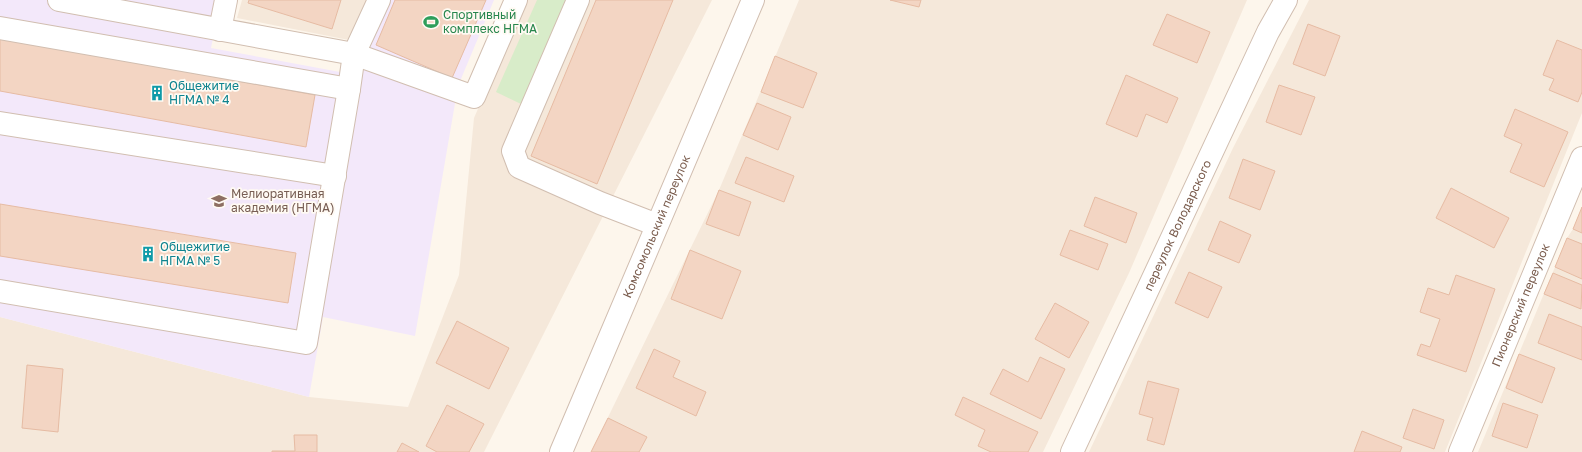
<svg xmlns="http://www.w3.org/2000/svg" width="1582" height="452" viewBox="0 0 1582 452" font-family="'Golos Text',sans-serif">
<style>
.residential{fill:#f5e8da}
.education{fill:#f3e8fa}
.green{fill:#d8ecc9}
.building{fill:#f3d5c3;stroke:#e6bba3}
.lines{fill:none;stroke-linecap:round;stroke-linejoin:round}
.minor-casing{stroke:#d1beb0;stroke-width:24}
.minor{stroke:#fff;stroke-width:22}
.labels{text-anchor:middle;stroke-width:3.5;stroke-linejoin:round;paint-order:stroke}
.leisure-label{font-size:12px;fill:#27864d;stroke:#fffaf3;text-anchor:start}
.culture-label{font-size:12px;fill:#0d838f;stroke:#fffaf3;text-anchor:start}
.education-label{font-size:12px;fill:#785e54;stroke:#fffaf3;text-anchor:start}
.street-label{font-size:12px;fill:#7a5c4d;stroke:#fffaf3}
</style>
<rect width="100%" height="100%" fill="#fdf6ec"/>
<path class="residential" d="M 242,0 L 367,0 L 349,40 L 237,18 Z
M 525,0 L 712,0 L 484,452 L 0,452 L 0,317 L 309,397 L 408,407 L 459,275 L 474,118 Z
M 799,0 L 1247,0 L 1129,273 L 1043,452 L 591,452 L 719,190 Z
M 1309,0 L 1582,0 L 1582,113 L 1445,452 L 1089,452 L 1233,148 Z
M 1582,207 L 1582,452 L 1478,452 L 1567,238 L 1573,229 Z"/>
<path class="education" d="M 0,0 L 221,0 L 211,48 L 340,72 L 368,48 L 389,0 L 494,0 L 458,86 L 415,336 L 323,317 L 309,397 L 0,317 Z"/>
<path class="green" d="M 537,0 L 567,0 L 521,104 L 496,92 Z"/>
<path class="building" d="M 249,0 L 341,0 L 332,29 L 248,3 Z
M 395,0 L 486,0 L 452,78 L 376,45 Z
M 596,0 L 673,0 L 597,184 L 531,156 Z
M 890,0 L 921,0 L 919,7 Z
M 1167,14 L 1210,32 L 1197,63 L 1153,45 Z
M 1308,24 L 1340,36 L 1325,76 L 1293,64 Z
M 0,38 L 315,95 L 306,147 L 0,91 Z
M 1557,40 L 1582,50 L 1582,92 L 1578,102 L 1549,90 L 1554,79 L 1543,75 Z
M 775,56 L 817,73 L 803,108 L 761,92 Z
M 1126,75 L 1178,98 L 1167,123 L 1146,114 L 1137,137 L 1106,124 Z
M 1279,85 L 1315,97 L 1301,135 L 1266,122 Z
M 757,103 L 791,117 L 778,150 L 743,135 Z
M 1515,109 L 1568,132 L 1544,187 L 1510,172 L 1522,144 L 1504,136 Z
M 746,157 L 794,176 L 784,202 L 735,183 Z
M 1243,159 L 1275,171 L 1260,210 L 1229,198 Z
M 1451,188 L 1509,218 L 1494,248 L 1436,218 Z
M 719,190 L 751,202 L 739,236 L 706,224 Z
M 1095,197 L 1137,213 L 1126,243 L 1084,226 Z
M 0,204 L 296,253 L 288,303 L 0,256 Z
M 1582,207 L 1582,233 L 1573,229 Z
M 1220,221 L 1251,235 L 1239,263 L 1208,250 Z
M 1070,230 L 1108,244 L 1098,270 L 1060,255 Z
M 1567,238 L 1582,244 L 1582,279 L 1555,267 Z
M 690,250 L 741,271 L 722,319 L 671,299 Z
M 1189,272 L 1222,287 L 1208,318 L 1175,303 Z
M 1553,273 L 1582,285 L 1581,309 L 1544,294 Z
M 1456,275 L 1495,289 L 1466,372 L 1417,355 L 1421,344 L 1430,347 L 1440,319 L 1420,312 L 1428,288 L 1449,295 Z
M 1055,303 L 1089,322 L 1069,358 L 1035,339 Z
M 1549,314 L 1582,327 L 1582,360 L 1538,343 Z
M 457,321 L 509,348 L 489,389 L 436,363 Z
M 654,349 L 680,361 L 673,377 L 706,392 L 696,416 L 636,388 Z
M 1519,354 L 1555,368 L 1542,403 L 1506,388 Z
M 1040,357 L 1065,369 L 1041,419 L 990,394 L 1003,369 L 1028,382 Z
M 27,365 L 63,369 L 58,432 L 22,428 Z
M 1148,381 L 1179,389 L 1164,445 L 1147,440 L 1153,418 L 1139,414 Z
M 963,397 L 1038,432 L 1028,452 L 991,452 L 978,446 L 985,430 L 955,415 Z
M 1503,403 L 1538,415 L 1527,448 L 1492,436 Z
M 447,405 L 484,424 L 469,452 L 437,452 L 426,446 Z
M 1413,409 L 1444,420 L 1434,449 L 1403,438 Z
M 608,418 L 647,437 L 639,452 L 591,452 Z
M 1362,431 L 1402,447 L 1400,452 L 1354,452 Z
M 294,435 L 317,435 L 317,452 L 272,452 L 272,451 L 295,451 Z
M 402,443 L 419,452 L 397,452 Z"/>
<g class="lines">
<g class="minor-casing">
<g id="minor">
<path d="M 379,0 L 354,54 L 474,97 L 516,0"/>
<path d="M 578,0 L 513,151 L 519,167 L 600,203 L 657,225"/>
<path d="M 0,28 L 349,89"/>
<path d="M 220,30 L 226,0"/>
<path d="M 0,123 L 335,176"/>
<path d="M 0,291 L 306,343 L 349,89 L 354,54 L 59,0"/>
<path id="s1" d="M 561,452 L 753,0"/>
<path id="s2" d="M 1072,452 L 1268,32 L 1286,0"/>
<path id="s3" d="M 1460,452 L 1582,158"/>
</g>
</g>
<use href="#minor" class="minor"/>
</g>
<defs>
<g id="stadium-bare" transform="scale(1.2)"><path d="M0-5a6.5 5 0 1 0 0 10a6.5 5 0 1 0 0-10ZM-3.5-1.8h7v3.6h-7Z" fill="#2e9e5b" stroke="#fffaf3" stroke-width="2.5" paint-order="stroke"/></g>
<g id="building-bare" transform="scale(1.2)"><path d="M-4-6H4V6H1V3H-1V6H-4ZM-2.5-4.3h1.7v1.8h-1.7ZM.8-4.3h1.7v1.8H.8ZM-2.5-1h1.7V.8h-1.7ZM.8-1h1.7V.8H.8Z" fill="#0f9aa8" stroke="#fffaf3" stroke-width="2.5" paint-order="stroke"/></g>
<g id="university-bare" transform="scale(1.2)"><path d="M0-5L7-2L0 1L-7-2ZM-4 1L0 2.5L4 1V4Q0 6-4 4Z" fill="#8d6e63" stroke="#fffaf3" stroke-width="2.5" paint-order="stroke"/></g>
</defs>
<g fill-rule="evenodd">
<use href="#stadium-bare" x="431" y="22"/>
<use href="#building-bare" x="157" y="93"/>
<use href="#university-bare" x="219" y="201"/>
<use href="#building-bare" x="148" y="254"/>
</g>
<g class="labels">
<g class="leisure-label">
<text x="443" y="19">Спортивный<tspan x="443" dy="14">комплекс НГМА</tspan></text>
</g>
<g class="culture-label">
<text x="169" y="90">Общежитие<tspan x="169" dy="14">НГМА № 4</tspan></text>
<text x="160" y="251">Общежитие<tspan x="160" dy="14">НГМА № 5</tspan></text>
</g>
<g class="education-label">
<text x="231" y="198">Мелиоративная<tspan x="231" dy="14">академия (НГМА)</tspan></text>
</g>
<g class="street-label">
<text dy="4" stroke="none"><textPath href="#s1" startOffset="245">Комсомольский переулок</textPath></text>
<text dy="4" stroke="none"><textPath href="#s2" startOffset="250">переулок Володарского</textPath></text>
<text dy="4" stroke="none"><textPath href="#s3" startOffset="159">Пионерский переулок</textPath></text>
</g>
</g>
</svg>
